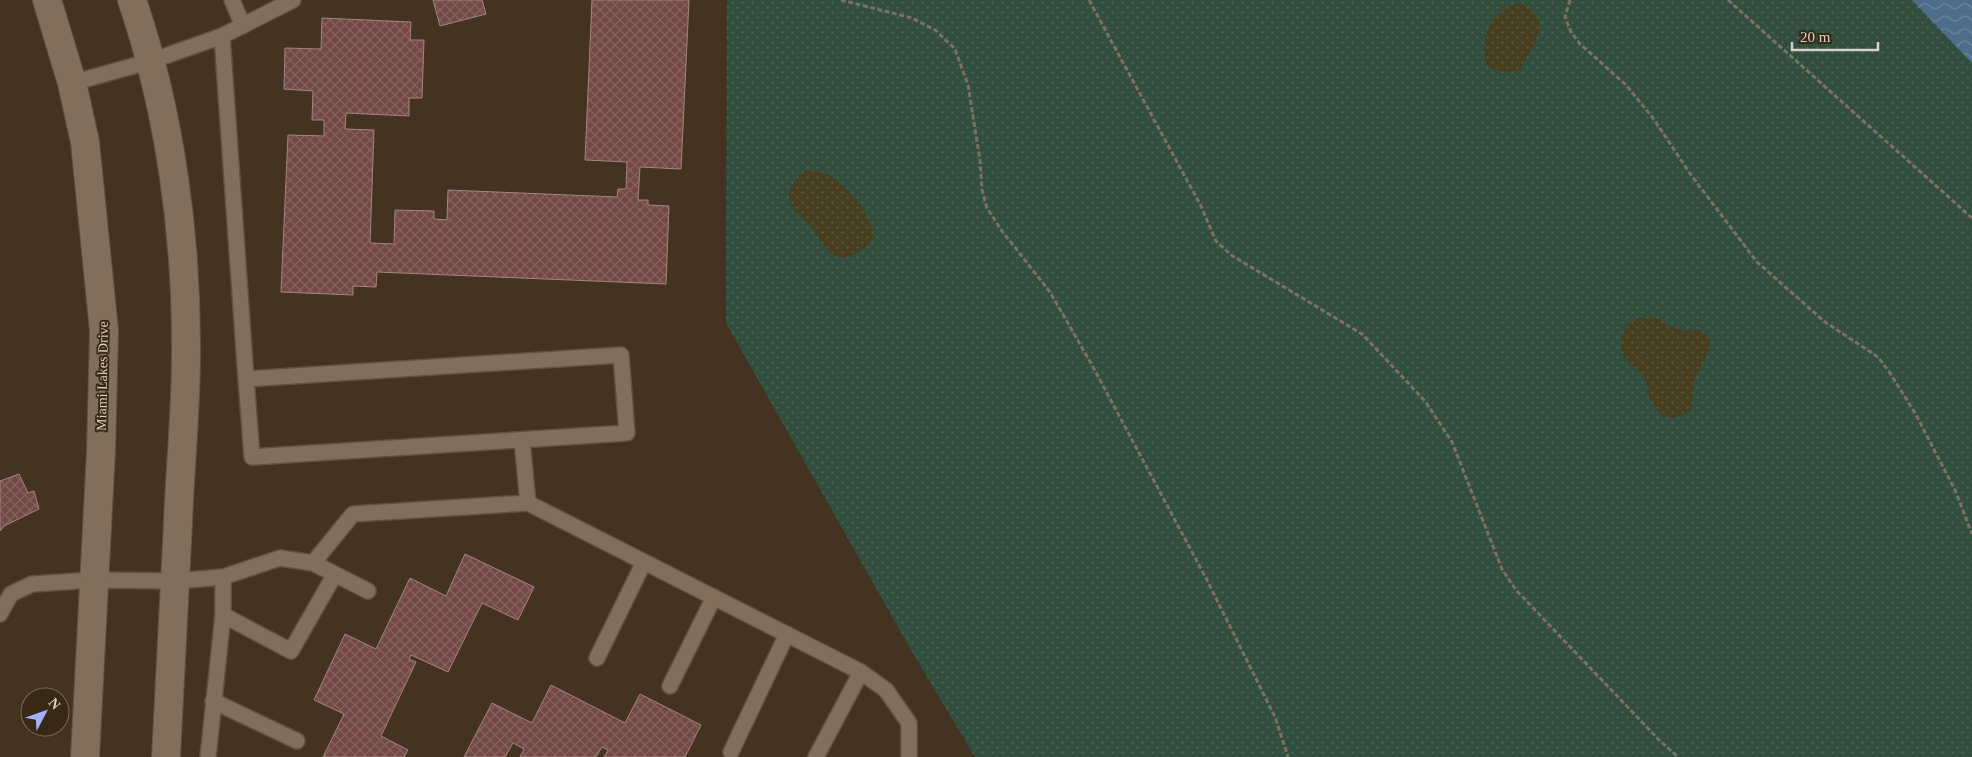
<svg xmlns="http://www.w3.org/2000/svg" width="1972" height="757" viewBox="0 0 1972 757" font-family="'Times New Roman',serif">
<style>
.grass{fill:url(#grass-dots)}
.sand{fill:url(#sand-dots)}
.water{fill:url(#water-waves)}
.building{fill:url(#building-cross-hatch);stroke:#a48582}
.lines{fill:none;stroke-linecap:round;stroke-linejoin:round}
.service-casing{stroke:#5e5241;stroke-width:18}
.secondary-casing{stroke:#5e5241;stroke-width:30}
.path{stroke:#7e7161;stroke-width:3;stroke-dasharray:5 2.5;stroke-linecap:butt}
.service{stroke:#816f5b;stroke-width:15}
.secondary{stroke:#816f5b;stroke-width:28}
.labels{text-anchor:middle;stroke-width:4;stroke-linejoin:round;paint-order:stroke}
.street-label{font-size:14px;fill:#dad1c5;stroke:#382916}
</style>
<defs>
<pattern id="grass-dots" width="8" height="8" patternUnits="userSpaceOnUse" patternTransform="scale(1.25)"><rect width="8" height="8" fill="#314e3e"/><path d="M2 2h.1M6 6h.1" fill="none" stroke="#4e6658" stroke-width="1.8" stroke-linecap="round"/></pattern>
<pattern id="sand-dots" width="8" height="8" patternUnits="userSpaceOnUse" patternTransform="scale(1.25)"><rect width="8" height="8" fill="#463e1e"/><path d="M2 2h.1M6 6h.1" fill="none" stroke="#60593d" stroke-width="1.8" stroke-linecap="round"/></pattern>
<pattern id="water-waves" width="16" height="10" patternUnits="userSpaceOnUse" patternTransform="scale(1.25)"><rect width="16" height="10" fill="#4d6e8b"/><path d="M0 5q4-4 8 0t8 0" fill="none" stroke="#6e889f"/></pattern>
<pattern id="building-cross-hatch" width="8" height="8" patternUnits="userSpaceOnUse" patternTransform="scale(1.25)"><rect width="8" height="8" fill="#734845"/><path d="M0 0l8 8M0 8l8-8" fill="none" stroke="#86615e"/></pattern>
</defs>
<rect width="100%" height="100%" fill="#433320"/>
<path class="grass" d="M 727,0 L 1972,0 L 1972,757 L 975,757 L 911,650 L 726,323 Z"/>
<path class="sand" d="M 1519,3 C 1545,15 1543,27 1531,50 C 1527,57 1524,63 1519,70 C 1506,73 1497,73 1486,64 C 1481,36 1490,11 1519,3 Z
M 806,171 C 814,171 822,171 829,175 C 849,187 873,216 873,239 C 861,253 843,267 827,249 C 821,243 816,234 811,226 C 806,220 800,216 795,210 C 782,197 794,178 806,171 Z
M 1638,318 L 1658,318 L 1670,327 L 1686,331 L 1699,330 L 1707,335 L 1710,341 L 1709,351 L 1694,380 L 1691,410 L 1683,415 L 1672,418 L 1661,415 L 1650,399 L 1644,375 L 1624,358 L 1621,342 L 1625,327 Z"/>
<path class="water" d="M 1912,0 L 1972,0 L 1972,63 L 1969,60 Z"/>
<path class="building" d="M 433,0 L 482,0 L 486,14 L 440,26 Z
M 592,0 L 689,0 L 681,169 L 640,167 L 638,200 L 648,200 L 648,205 L 669,206 L 666,284 L 377,272 L 376,287 L 353,286 L 353,295 L 281,292 L 288,135 L 324,136 L 324,120 L 312,120 L 313,91 L 284,89 L 285,48 L 321,49 L 322,18 L 411,22 L 410,40 L 424,40 L 422,98 L 409,98 L 409,116 L 346,113 L 345,129 L 374,130 L 370,243 L 394,244 L 395,210 L 434,211 L 434,219 L 447,220 L 448,190 L 617,197 L 618,189 L 626,189 L 627,162 L 585,160 Z
M 19,474 L 28,493 L 34,491 L 39,509 L 4,526 L 0,531 L 0,481 Z
M 465,554 L 534,587 L 518,620 L 482,603 L 448,672 L 411,655 L 409,659 L 416,662 L 381,736 L 408,750 L 404,757 L 323,757 L 344,714 L 314,700 L 345,634 L 376,649 L 410,578 L 446,596 Z
M 551,685 L 625,723 L 640,694 L 701,725 L 685,757 L 604,757 L 608,750 L 602,747 L 596,757 L 520,757 L 524,749 L 513,743 L 505,757 L 464,757 L 492,703 L 532,723 Z"/>
<g class="lines">
<g class="service-casing">
<path id="service" d="M 232,0 L 243,26
M 222,36 L 246,379 L 621,355 L 627,433 L 252,457 L 246,379
M 72,83 L 151,61 L 222,36 L 293,0
M 528,503 L 861,672 L 886,690 L 909,723 L 909,757
M 313,563 L 368,591
M 223,577 L 223,615 L 291,651 L 335,574
M 0,614 L 11,594 L 32,584 L 94,580 L 175,581 L 223,577 L 280,558 L 313,563 L 353,514 L 528,503 L 522,440
M 597,658 L 644,562
M 670,686 L 714,597
M 213,701 L 297,741
M 731,752 L 787,634
M 208,757 L 223,615
M 816,757 L 861,672"/>
</g>
<g class="secondary-casing">
<path id="secondary" d="M 47,0 L 72,83 L 85,142 L 104,331 L 101,451 L 85,757
M 132,0 C 170,112 187,237 186,355 C 186,411 180,467 178,523 C 174,601 170,679 166,757"/>
</g>
<path class="path" d="M 841,0 L 912,18 L 935,30 L 955,49 L 968,85 L 980,160 L 982,190 L 987,208 L 1002,231 L 1050,292 L 1092,365 L 1207,580 L 1275,717 L 1288,757
M 1089,0 L 1201,206 L 1216,241 L 1231,255 L 1362,334 L 1425,401 L 1452,442 L 1502,569 L 1516,590 L 1660,741 L 1678,757
M 1570,0 L 1565,17 L 1571,32 L 1580,44 L 1626,85 L 1653,118 L 1691,175 L 1757,262 L 1825,322 L 1878,357 L 1890,373 L 1915,413 L 1955,490 L 1972,534
M 1728,0 L 1972,218"/>
<use href="#service" class="service"/>
<use href="#secondary" class="secondary"/>
</g>
<g class="labels">
<g class="street-label">
<text transform="translate(102 376) rotate(-89)" y="5">Miami Lakes Drive</text>
</g>
</g>
<g transform="translate(45 712) rotate(49)"><circle r="24" fill="#382916" stroke="#796c5c"/>
<path d="M0-4L9 19L0 12L-9 19Z" fill="#a3b2fd"/>
<text y="-8" font-size="14" font-weight="bold" text-anchor="middle" fill="#dad1c5">N</text>
</g>
<path d="M1792 42v8h86v-8" fill="none" stroke="#dad1c5" stroke-width="2.5"/>
<text x="1800" y="42" font-size="15" fill="#dad1c5" stroke="#382916" stroke-width="4" paint-order="stroke">20 m</text>
</svg>
